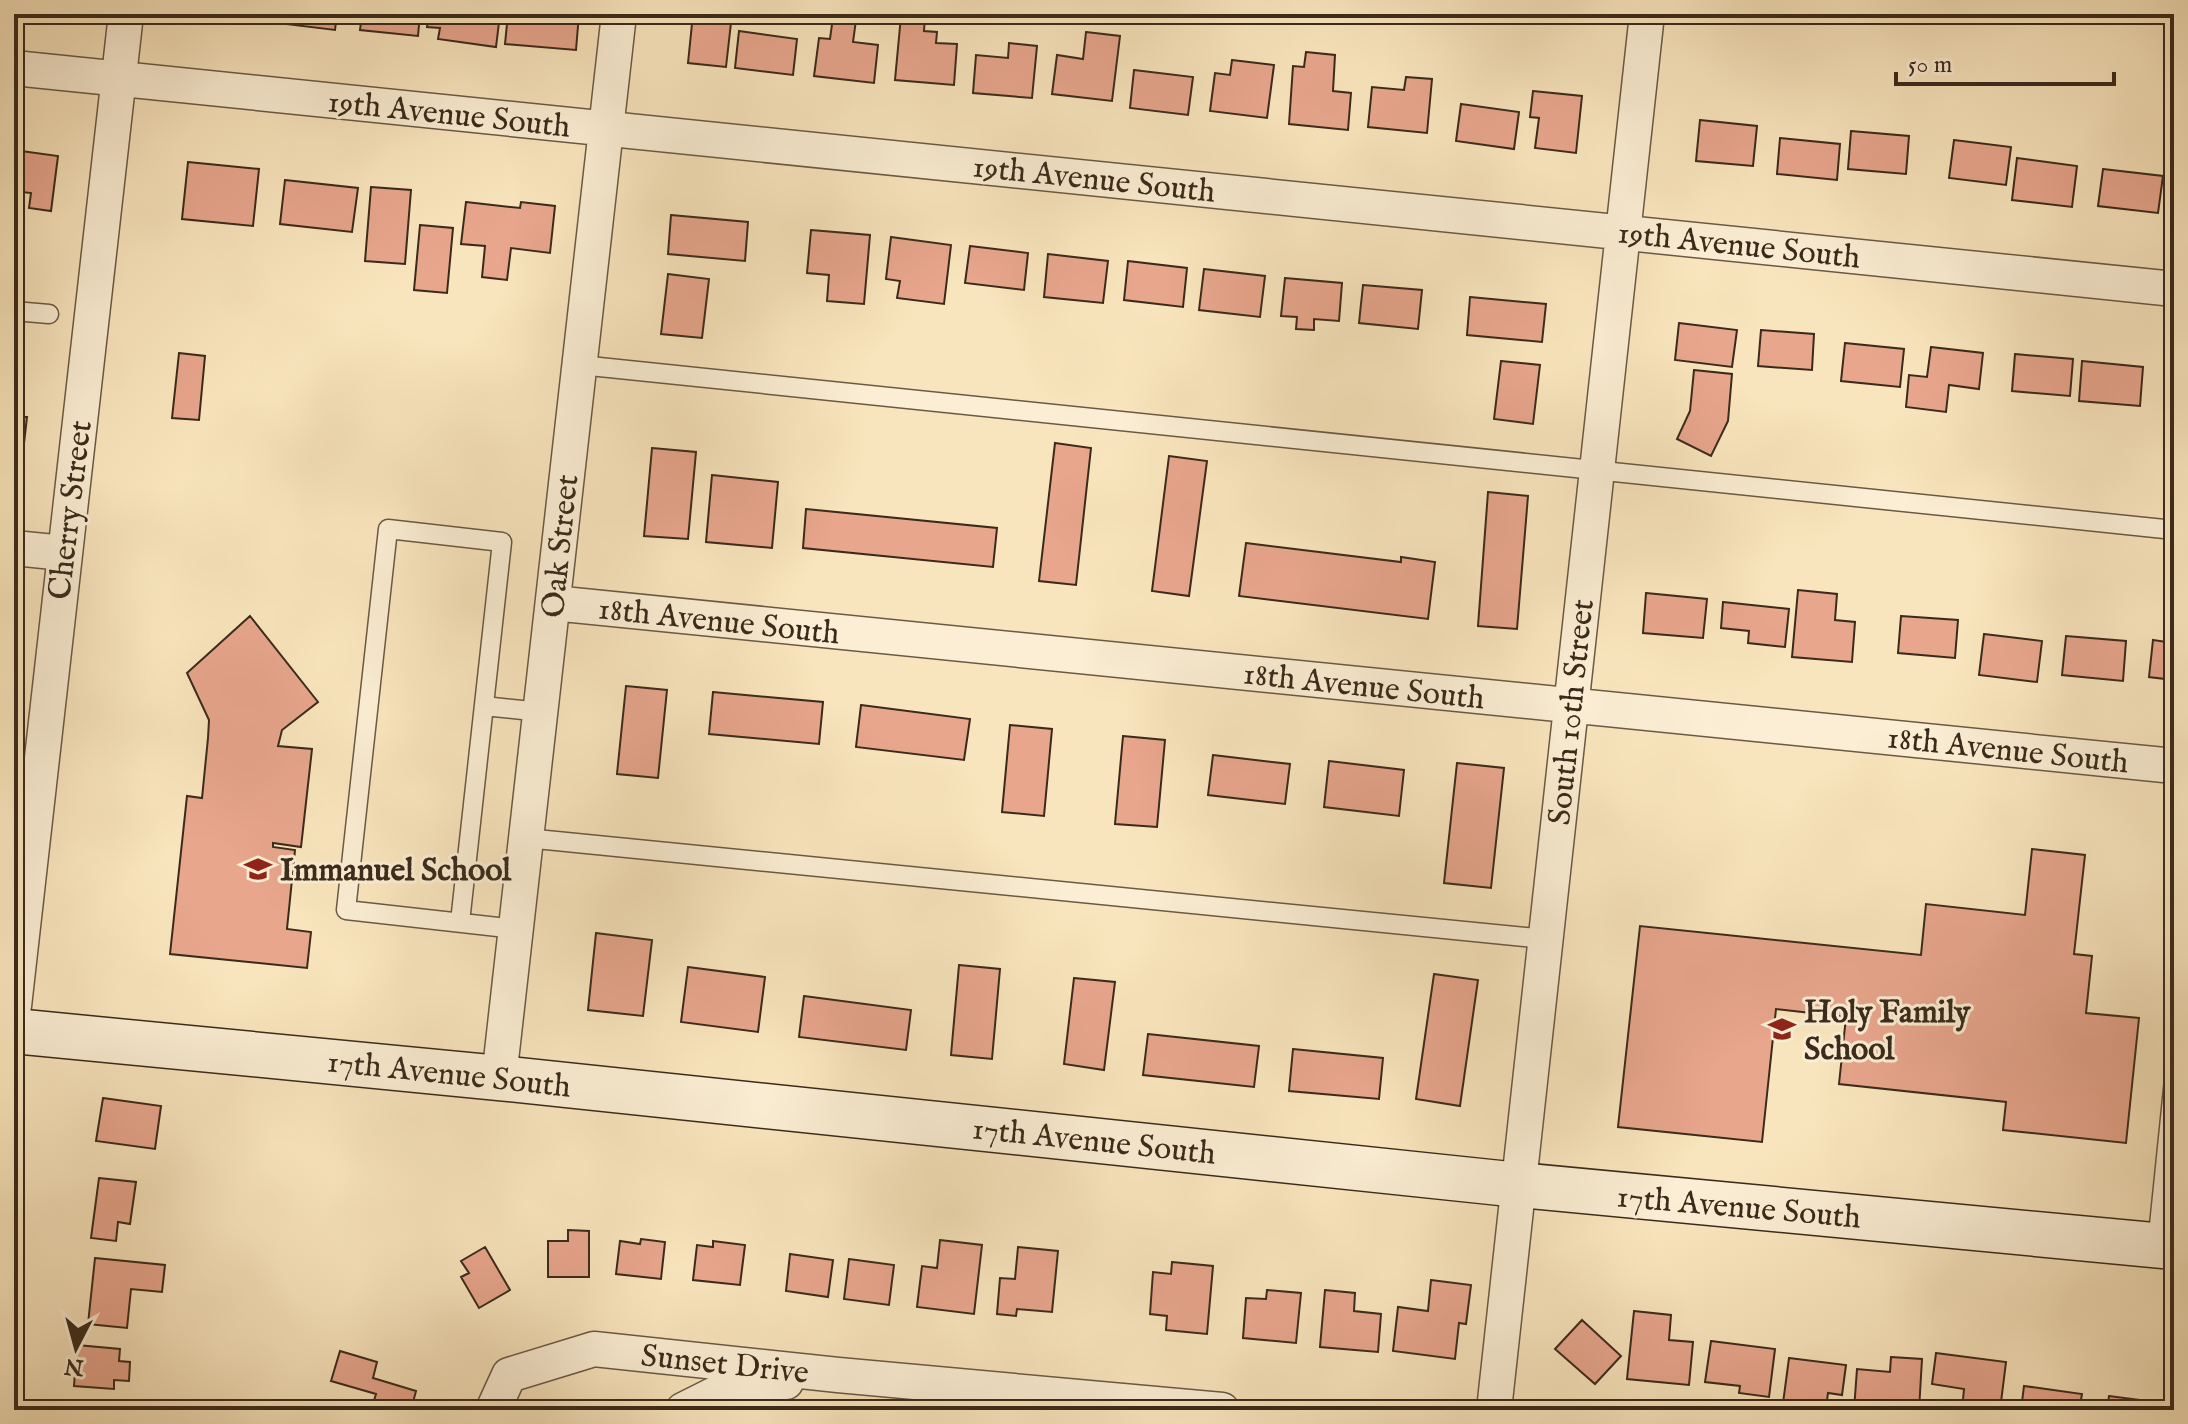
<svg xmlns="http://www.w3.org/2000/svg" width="2188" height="1424" viewBox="0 0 2188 1424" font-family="'IM FELL English',serif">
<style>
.building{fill:#e8a68d;stroke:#3a2a1b;stroke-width:2}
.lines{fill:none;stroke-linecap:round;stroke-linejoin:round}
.lane-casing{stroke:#6a5944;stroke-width:21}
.street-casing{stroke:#6a5944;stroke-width:37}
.secondary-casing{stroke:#3a2a1b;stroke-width:47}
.lane{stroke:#fbeed4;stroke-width:18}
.street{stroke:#fbeed4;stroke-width:34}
.secondary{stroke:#fbeed4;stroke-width:44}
.labels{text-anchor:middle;stroke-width:6;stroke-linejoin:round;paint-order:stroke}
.street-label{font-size:32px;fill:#3a2a1b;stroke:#fbeed4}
.poi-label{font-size:32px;font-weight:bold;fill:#3a2a1b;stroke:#fbeed4;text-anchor:start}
</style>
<rect width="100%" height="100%" fill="#f9e5bd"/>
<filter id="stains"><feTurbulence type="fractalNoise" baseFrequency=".0025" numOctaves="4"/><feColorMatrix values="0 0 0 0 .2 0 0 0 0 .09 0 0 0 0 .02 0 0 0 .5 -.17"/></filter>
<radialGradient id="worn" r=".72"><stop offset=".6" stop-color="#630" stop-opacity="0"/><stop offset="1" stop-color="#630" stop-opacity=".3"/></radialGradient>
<path class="building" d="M 205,14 L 259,14 L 259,21 Z
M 270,14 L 337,14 L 335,30 L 269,22 Z
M 348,14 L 420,14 L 418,36 L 360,30 L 361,22 L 347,20 Z
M 429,14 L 500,14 L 496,47 L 438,39 L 440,28 L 427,27 Z
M 508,14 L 579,14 L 576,50 L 505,44 Z
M 693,14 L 732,14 L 726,67 L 688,63 Z
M 901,16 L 925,17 L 924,31 L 937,32 L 936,43 L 957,44 L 954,85 L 895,80 Z
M 833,17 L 856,20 L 853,42 L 878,45 L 874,83 L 814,76 L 819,38 L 830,39 Z
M 739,31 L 797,39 L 793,75 L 735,68 Z
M 1086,32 L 1120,36 L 1112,101 L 1052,94 L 1057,55 L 1083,59 Z
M 1009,43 L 1037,46 L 1032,98 L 973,93 L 976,55 L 1008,58 Z
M 1306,52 L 1335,55 L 1333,91 L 1351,93 L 1348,130 L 1289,124 L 1293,66 L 1304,67 Z
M 1232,60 L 1274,65 L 1267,118 L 1210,111 L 1215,73 L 1230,75 Z
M 1134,70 L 1193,77 L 1188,115 L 1130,108 Z
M 1406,77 L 1432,79 L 1427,133 L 1368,127 L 1372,87 L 1404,90 Z
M 1533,91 L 1582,96 L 1576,153 L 1535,148 L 1539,118 L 1530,117 Z
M 1461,104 L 1519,112 L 1514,149 L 1456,141 Z
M 1700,120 L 1757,126 L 1753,166 L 1696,161 Z
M 1851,131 L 1909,136 L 1906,174 L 1848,169 Z
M 1780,138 L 1840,144 L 1837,180 L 1777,174 Z
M 1954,140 L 2011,147 L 2006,185 L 1949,178 Z
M 14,150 L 58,156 L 51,211 L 29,208 L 31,193 L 14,191 Z
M 2017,158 L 2077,166 L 2072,207 L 2012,200 Z
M 188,162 L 259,169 L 253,226 L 182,219 Z
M 2103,169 L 2163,176 L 2158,213 L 2098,206 Z
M 285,180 L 358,188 L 352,232 L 280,224 Z
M 371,187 L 411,190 L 405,264 L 365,261 Z
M 466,202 L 520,208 L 521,202 L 555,206 L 550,253 L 511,248 L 507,280 L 482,277 L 485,246 L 461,244 Z
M 671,215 L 748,222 L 745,261 L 668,254 Z
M 420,225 L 453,228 L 447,293 L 414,290 Z
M 811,230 L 870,235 L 864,304 L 827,301 L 829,275 L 807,273 Z
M 891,237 L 951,245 L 944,304 L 897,298 L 900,281 L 886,279 Z
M 970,246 L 1028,253 L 1024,290 L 965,283 Z
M 1048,254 L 1108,261 L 1103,303 L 1044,297 Z
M 1128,261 L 1187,268 L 1183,307 L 1124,300 Z
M 1204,269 L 1265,276 L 1260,317 L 1199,310 Z
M 668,274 L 709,279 L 702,338 L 661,334 Z
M 1285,278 L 1342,283 L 1339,321 L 1314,319 L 1314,330 L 1296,329 L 1297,317 L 1281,316 Z
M 1363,285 L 1422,290 L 1418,329 L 1359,323 Z
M 1470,297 L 1546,304 L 1542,342 L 1467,335 Z
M 1679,323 L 1737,330 L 1732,367 L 1675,360 Z
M 1761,330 L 1814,334 L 1812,370 L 1758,366 Z
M 1845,343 L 1904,349 L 1900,387 L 1841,381 Z
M 1931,347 L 1983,353 L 1979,389 L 1949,385 L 1946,412 L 1906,407 L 1909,375 L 1927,377 Z
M 179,353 L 205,356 L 199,420 L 172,418 Z
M 2015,354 L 2073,359 L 2070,396 L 2012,391 Z
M 1501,361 L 1540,365 L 1533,424 L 1494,419 Z
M 2082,361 L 2143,367 L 2140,406 L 2079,401 Z
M 1694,370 L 1732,374 L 1728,421 L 1711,456 L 1677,439 L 1690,411 Z
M 14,398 L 21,399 L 19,417 L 27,417 L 22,461 L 14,460 Z
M 1055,443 L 1091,448 L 1076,585 L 1039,581 Z
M 652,448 L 696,452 L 688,539 L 644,536 Z
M 1169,456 L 1207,461 L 1189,596 L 1152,591 Z
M 712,475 L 778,482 L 772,548 L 706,542 Z
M 1488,492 L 1528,496 L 1517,629 L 1478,626 Z
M 806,509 L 997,528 L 993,567 L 803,548 Z
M 1246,543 L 1401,562 L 1401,557 L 1435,562 L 1428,619 L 1239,596 Z
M 1798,590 L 1837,594 L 1835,620 L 1855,622 L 1852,662 L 1792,657 Z
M 1646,593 L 1707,599 L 1703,638 L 1643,633 Z
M 1723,602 L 1789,609 L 1785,647 L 1748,643 L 1749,631 L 1721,628 Z
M 250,616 L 318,702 L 282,730 L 278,746 L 312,749 L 301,847 L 273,843 L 273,847 L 295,850 L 287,929 L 311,932 L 307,968 L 170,954 L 187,796 L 202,798 L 208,738 L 209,720 L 187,673 Z
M 1901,616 L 1958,620 L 1955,658 L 1898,653 Z
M 1984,634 L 2042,641 L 2037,682 L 1979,675 Z
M 2066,636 L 2126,641 L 2123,681 L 2062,675 Z
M 2153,640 L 2174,643 L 2174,680 L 2149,677 Z
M 626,686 L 667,690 L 658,778 L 617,774 Z
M 713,692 L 823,702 L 819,744 L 709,734 Z
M 861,705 L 970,719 L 964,760 L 856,747 Z
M 1010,725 L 1052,729 L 1044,816 L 1002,812 Z
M 1123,736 L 1165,740 L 1157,827 L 1115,824 Z
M 1213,755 L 1290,764 L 1285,804 L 1208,795 Z
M 1329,761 L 1404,770 L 1399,816 L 1324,807 Z
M 1457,763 L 1504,768 L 1491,888 L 1444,883 Z
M 2032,849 L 2085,855 L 2074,954 L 2092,956 L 2086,1013 L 2139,1018 L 2126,1143 L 2003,1130 L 2006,1102 L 1839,1084 L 1846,1017 L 1776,1009 L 1762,1142 L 1618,1127 L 1640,926 L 1921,955 L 1926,904 L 2025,915 Z
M 596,933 L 652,940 L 643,1016 L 588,1010 Z
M 959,965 L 1000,969 L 992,1059 L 951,1055 Z
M 688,967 L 765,977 L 758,1032 L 681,1022 Z
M 1434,974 L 1478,980 L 1460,1106 L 1416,1099 Z
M 1074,978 L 1115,982 L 1104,1070 L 1064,1064 Z
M 804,996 L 911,1010 L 906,1050 L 799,1037 Z
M 1148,1034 L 1259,1046 L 1254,1087 L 1143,1075 Z
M 1293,1049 L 1383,1058 L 1379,1099 L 1289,1091 Z
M 103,1098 L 161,1106 L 155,1149 L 96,1141 Z
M 99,1178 L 136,1182 L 130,1224 L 118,1222 L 116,1241 L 91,1238 Z
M 568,1230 L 589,1231 L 589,1277 L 548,1277 L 548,1241 L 568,1241 Z
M 641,1239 L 665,1242 L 661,1279 L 616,1274 L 620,1241 L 640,1244 Z
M 940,1240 L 982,1245 L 974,1314 L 917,1307 L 922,1266 L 937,1268 Z
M 713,1241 L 745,1245 L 740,1285 L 693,1280 L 697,1245 L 713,1247 Z
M 485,1247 L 510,1290 L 479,1308 L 461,1277 L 469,1273 L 461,1261 Z
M 1018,1247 L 1058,1251 L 1052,1312 L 1017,1309 L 1016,1316 L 997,1314 L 1000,1278 L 1015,1279 Z
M 790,1254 L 833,1260 L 828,1297 L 786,1291 Z
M 95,1258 L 165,1265 L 162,1292 L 131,1289 L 127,1328 L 88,1324 Z
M 849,1259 L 894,1265 L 889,1305 L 844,1299 Z
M 1172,1262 L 1213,1266 L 1207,1334 L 1166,1330 L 1167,1316 L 1150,1314 L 1153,1272 L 1171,1274 Z
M 1431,1280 L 1471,1285 L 1466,1324 L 1459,1323 L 1455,1359 L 1393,1351 L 1398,1307 L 1428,1311 Z
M 1267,1290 L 1301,1293 L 1296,1343 L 1243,1338 L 1246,1298 L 1266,1299 Z
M 1325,1290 L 1355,1293 L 1354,1311 L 1381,1314 L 1378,1352 L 1320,1347 Z
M 1634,1311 L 1671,1315 L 1669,1340 L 1693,1342 L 1689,1385 L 1627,1379 Z
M 1582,1320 L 1621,1356 L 1595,1384 L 1555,1349 Z
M 1711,1341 L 1775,1349 L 1769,1397 L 1739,1393 L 1740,1386 L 1705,1382 Z
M 77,1345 L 120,1349 L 119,1361 L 130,1362 L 129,1381 L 114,1380 L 114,1389 L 74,1386 Z
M 340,1351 L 377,1362 L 373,1378 L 416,1391 L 411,1410 L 371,1410 L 376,1394 L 331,1381 Z
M 1936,1353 L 2006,1362 L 2000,1410 L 1962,1410 L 1964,1389 L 1932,1384 Z
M 1891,1357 L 1922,1359 L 1919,1410 L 1854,1410 L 1857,1369 L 1890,1372 Z
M 1789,1358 L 1846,1365 L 1842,1395 L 1828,1393 L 1826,1408 L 1783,1403 Z
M 2024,1386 L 2082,1394 L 2079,1410 L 2021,1410 Z
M 2109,1396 L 2156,1402 L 2155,1410 L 2107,1410 Z"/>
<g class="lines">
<g class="lane-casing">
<path id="lane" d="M 2159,14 L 2174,16
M 14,311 L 49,314
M 580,365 L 2174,530
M 484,706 L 541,712
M 526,838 L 1545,939
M 460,922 L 502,542 L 388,529 L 346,910 L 516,929
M 2157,1245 L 2174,1079"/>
</g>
<g class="street-casing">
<path id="street" d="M 14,68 L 2174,289
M 14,548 L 64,553
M 553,603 L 2174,766
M 14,1006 L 126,14
M 499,1078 L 619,14
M 493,1410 L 509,1375 L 594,1349 L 838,1375 L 1222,1410
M 683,1410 L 721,1391 L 786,1382
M 1494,1410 L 1647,14"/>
</g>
<g class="secondary-casing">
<path id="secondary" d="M 14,1031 L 499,1078 L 1519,1185 L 2174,1247"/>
</g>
<use href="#lane" class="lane"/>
<use href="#street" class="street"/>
<use href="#secondary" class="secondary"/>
</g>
<defs>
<g id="school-bare" transform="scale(2.16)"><path d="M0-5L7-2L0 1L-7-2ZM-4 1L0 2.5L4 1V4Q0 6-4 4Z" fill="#8f2418" stroke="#fbeed4" stroke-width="2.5" paint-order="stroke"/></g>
</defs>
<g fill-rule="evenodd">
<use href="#school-bare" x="258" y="869"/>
<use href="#school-bare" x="1782" y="1029"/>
</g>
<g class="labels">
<g class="street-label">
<text transform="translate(449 113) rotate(6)" y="11">19th Avenue South</text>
<text transform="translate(1094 178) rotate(6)" y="11">19th Avenue South</text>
<text transform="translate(1739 244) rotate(6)" y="11">19th Avenue South</text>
<text transform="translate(69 510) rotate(-83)" y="11">Cherry Street</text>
<text transform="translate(559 546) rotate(-84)" y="11">Oak Street</text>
<text transform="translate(719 620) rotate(6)" y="11">18th Avenue South</text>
<text transform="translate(1364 685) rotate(6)" y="11">18th Avenue South</text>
<text transform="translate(1570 712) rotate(-84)" y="11">South 10th Street</text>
<text transform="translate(2008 749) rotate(6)" y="11">18th Avenue South</text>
<text transform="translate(449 1073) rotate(6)" y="11">17th Avenue South</text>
<text transform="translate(1094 1140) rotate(6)" y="11">17th Avenue South</text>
<text transform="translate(1739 1206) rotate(5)" y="11">17th Avenue South</text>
<text transform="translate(725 1363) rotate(6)" y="11">Sunset Drive</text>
</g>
<g class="poi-label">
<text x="280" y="880">Immanuel School</text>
<text x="1804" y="1022">Holy Family<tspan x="1804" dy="37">School</tspan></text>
</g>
</g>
<rect width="2188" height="1424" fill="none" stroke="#f9e5bd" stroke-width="48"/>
<rect x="16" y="16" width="2156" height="1392" fill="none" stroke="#3a2a1b" stroke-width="4"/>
<rect x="24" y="24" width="2140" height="1376" fill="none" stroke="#3a2a1b" stroke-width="2"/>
<g transform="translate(76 1348) rotate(186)" stroke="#fbeed4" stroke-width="6" paint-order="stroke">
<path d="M0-6L14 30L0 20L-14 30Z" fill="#3a2a1b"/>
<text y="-12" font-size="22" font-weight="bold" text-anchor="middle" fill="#3a2a1b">N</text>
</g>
<path d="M1896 72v12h218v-12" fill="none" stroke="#3a2a1b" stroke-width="4"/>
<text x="1908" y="72" font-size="24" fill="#3a2a1b" stroke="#fbeed4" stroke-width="6" paint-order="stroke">50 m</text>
<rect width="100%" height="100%" filter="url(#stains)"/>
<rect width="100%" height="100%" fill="url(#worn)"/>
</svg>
